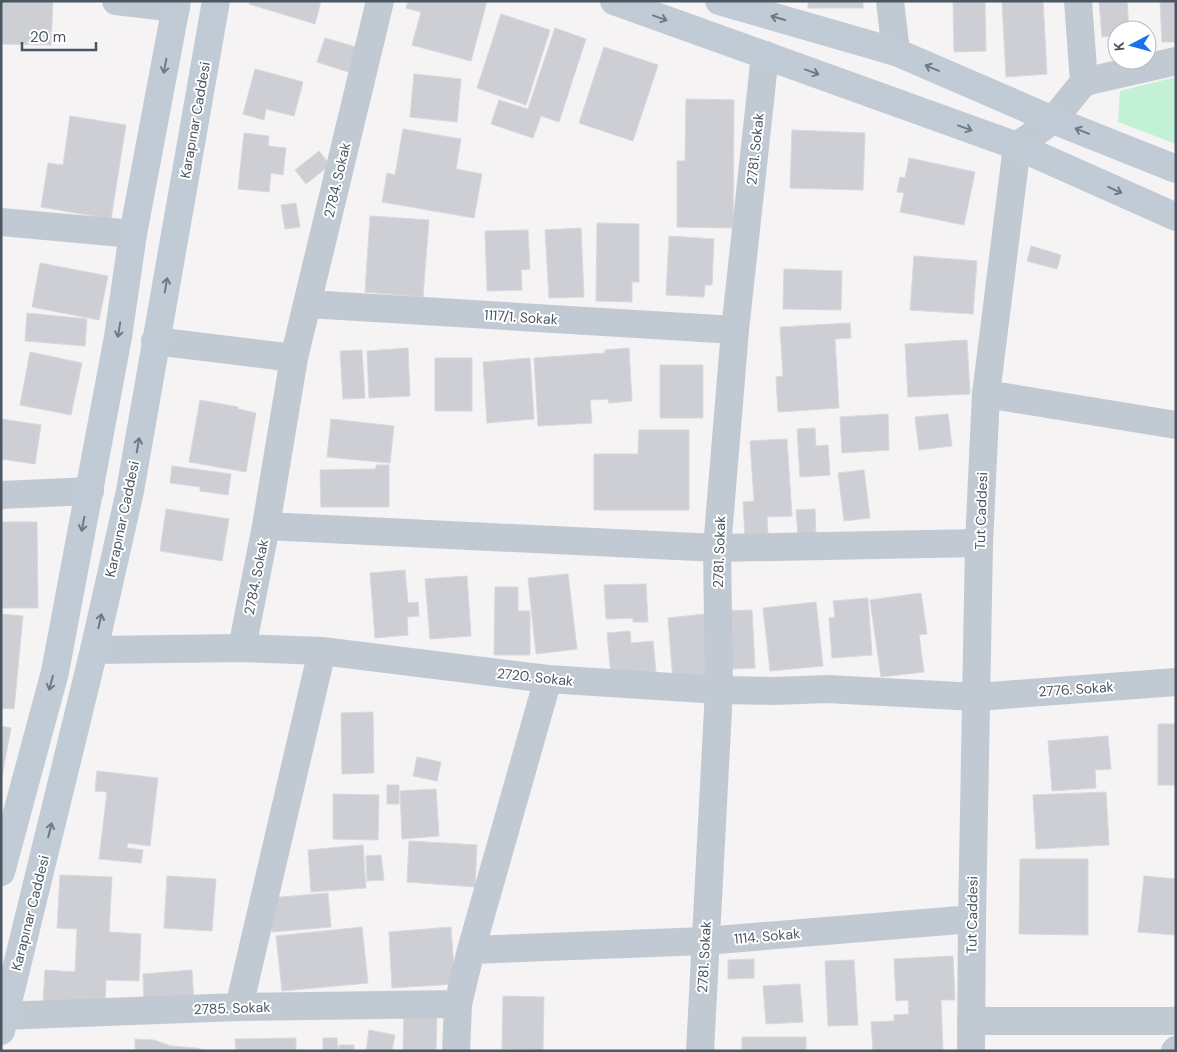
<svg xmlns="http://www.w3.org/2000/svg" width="1177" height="1052" viewBox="0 0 1177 1052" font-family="'DM Sans',sans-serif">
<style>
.green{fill:#c3f1d5}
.building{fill:#cdcfd5;stroke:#d7d9de}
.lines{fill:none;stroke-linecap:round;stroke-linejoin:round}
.minor{stroke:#c1cad2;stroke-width:28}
.tertiary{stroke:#c1cad2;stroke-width:28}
.secondary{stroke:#c1cbd6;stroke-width:28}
.oneway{stroke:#6e7984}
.labels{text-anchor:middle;stroke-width:4;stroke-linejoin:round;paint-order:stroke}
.street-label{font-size:14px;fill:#4a5661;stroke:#fff}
</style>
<rect width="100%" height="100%" fill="#f5f3f3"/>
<path class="green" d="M 1176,77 L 1176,144 L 1118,122 L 1120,91 Z"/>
<path class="building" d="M 1,1 L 53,1 L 51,45 L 1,44 Z
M 250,1 L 321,1 L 315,24 L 249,4 Z
M 408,1 L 487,1 L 471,61 L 412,45 L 421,12 L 406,8 Z
M 808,1 L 863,1 L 863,8 L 808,8 Z
M 953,1 L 985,1 L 986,51 L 954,52 Z
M 1002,1 L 1043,1 L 1047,74 L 1006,77 Z
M 1099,1 L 1127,1 L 1129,30 L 1117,30 L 1117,36 L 1102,37 Z
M 1160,1 L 1176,1 L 1176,42 L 1162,42 Z
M 501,14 L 550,30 L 526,105 L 477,88 Z
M 555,28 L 586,39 L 559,122 L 541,116 L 533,138 L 491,124 L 499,100 L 528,109 Z
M 325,38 L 366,50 L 358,75 L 317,62 Z
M 604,47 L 658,65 L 633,141 L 579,123 Z
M 255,69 L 303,82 L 294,116 L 266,109 L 264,120 L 243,114 Z
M 414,74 L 461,79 L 457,122 L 410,117 Z
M 686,99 L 734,100 L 733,228 L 677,227 L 677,161 L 685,161 Z
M 70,116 L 126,125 L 111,219 L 41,207 L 48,163 L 63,165 Z
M 403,129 L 461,139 L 456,169 L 482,174 L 474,218 L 382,202 L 387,173 L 395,175 Z
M 792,130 L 865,133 L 863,190 L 790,188 Z
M 244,133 L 269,136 L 268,146 L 286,148 L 283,175 L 271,173 L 269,192 L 238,189 Z
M 319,151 L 330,165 L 306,184 L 295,170 Z
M 909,158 L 975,172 L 964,225 L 900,212 L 904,193 L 897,192 L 900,177 L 905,178 Z
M 296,203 L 300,227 L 285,229 L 281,205 Z
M 370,216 L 429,220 L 423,297 L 365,292 Z
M 597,223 L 639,224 L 639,282 L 632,282 L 632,302 L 596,301 Z
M 581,228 L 584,297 L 549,298 L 545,230 Z
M 528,230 L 530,269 L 521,270 L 522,290 L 487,291 L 485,231 Z
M 669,236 L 714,239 L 712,285 L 705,285 L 704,297 L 666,295 Z
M 1031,246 L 1061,255 L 1057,269 L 1027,261 Z
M 914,256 L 977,261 L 973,314 L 910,310 Z
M 40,263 L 108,276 L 99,320 L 32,307 Z
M 784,269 L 842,271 L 841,310 L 783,309 Z
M 27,313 L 87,319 L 85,346 L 25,341 Z
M 850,323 L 851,338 L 835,339 L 839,408 L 778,412 L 776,377 L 783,376 L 780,327 Z
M 967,340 L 970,394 L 908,397 L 905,344 Z
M 408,348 L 410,396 L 369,398 L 367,351 Z
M 629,348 L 632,401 L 609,403 L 608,399 L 590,400 L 592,423 L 538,426 L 534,358 L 605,353 L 605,350 Z
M 362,350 L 365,398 L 343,399 L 340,351 Z
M 30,352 L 82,363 L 71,415 L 20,405 Z
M 435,358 L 472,358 L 472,411 L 435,411 Z
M 530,358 L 534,419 L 487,423 L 483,362 Z
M 660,365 L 703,365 L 703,418 L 660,418 Z
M 200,400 L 238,407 L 238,409 L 256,413 L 246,472 L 189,462 Z
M 888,414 L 889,450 L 842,453 L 840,417 Z
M 948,414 L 952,446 L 919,450 L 915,417 Z
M 1,419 L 41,425 L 35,464 L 1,459 L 3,449 L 1,449 Z
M 331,419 L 394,426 L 390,463 L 327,457 Z
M 815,428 L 816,446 L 828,445 L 830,475 L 800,477 L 797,429 Z
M 639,430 L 689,430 L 689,510 L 594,510 L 594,454 L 638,454 Z
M 787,439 L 792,516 L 767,517 L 768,534 L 745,536 L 743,502 L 754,501 L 750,441 Z
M 376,465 L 389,465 L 389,507 L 321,507 L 320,470 L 376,469 Z
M 172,466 L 231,474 L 228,495 L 200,491 L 200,487 L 170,483 Z
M 864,470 L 870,518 L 844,521 L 838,473 Z
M 166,509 L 229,519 L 222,561 L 160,551 Z
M 815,509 L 816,535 L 798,536 L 796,510 Z
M 1,522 L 37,522 L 38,608 L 1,608 Z
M 405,570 L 408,603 L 418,602 L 419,616 L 407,617 L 408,635 L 375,638 L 370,573 Z
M 568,574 L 577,649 L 536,654 L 528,578 Z
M 467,576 L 471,636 L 430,639 L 425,579 Z
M 646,584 L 648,622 L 633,622 L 633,618 L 606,619 L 604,585 Z
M 495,587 L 518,587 L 518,611 L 530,611 L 530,655 L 494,655 Z
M 921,593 L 927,634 L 919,635 L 924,672 L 881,677 L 870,600 Z
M 868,598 L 872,655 L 832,658 L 829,618 L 835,617 L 833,601 Z
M 816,602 L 823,666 L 770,671 L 763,608 Z
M 752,610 L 755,668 L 730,669 L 727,611 Z
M 1,614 L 23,616 L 14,709 L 1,708 Z
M 705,614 L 710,679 L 673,682 L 668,618 Z
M 630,631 L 631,643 L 653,641 L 656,672 L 611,675 L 607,633 Z
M 373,712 L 374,773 L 342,774 L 341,713 Z
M 1158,724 L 1176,724 L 1176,785 L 1158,785 Z
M 1,726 L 11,728 L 1,782 Z
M 1108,736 L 1111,769 L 1095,770 L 1096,788 L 1052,791 L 1048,741 Z
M 417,757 L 441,762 L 437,781 L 413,776 Z
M 97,771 L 158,778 L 150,846 L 128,843 L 127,848 L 143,850 L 141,863 L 99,859 L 107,792 L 95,791 Z
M 387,785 L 399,785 L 399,804 L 387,804 Z
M 436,789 L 439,836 L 402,839 L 400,791 Z
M 1106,792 L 1109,845 L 1036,849 L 1033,795 Z
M 333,794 L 379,795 L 378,840 L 333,839 Z
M 409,841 L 477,845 L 475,887 L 407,882 Z
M 363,845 L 366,888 L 311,892 L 308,850 Z
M 381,855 L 384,880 L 367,881 L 366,856 Z
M 1020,859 L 1088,859 L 1088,935 L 1019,934 Z
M 60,875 L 112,877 L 109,932 L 141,934 L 139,981 L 106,980 L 105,1007 L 43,1003 L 45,970 L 75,972 L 77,929 L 57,928 Z
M 167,876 L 216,879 L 212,931 L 164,928 Z
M 1144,876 L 1176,879 L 1175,935 L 1138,932 Z
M 328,893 L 331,927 L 272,932 L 269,898 Z
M 362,927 L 368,983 L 282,991 L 276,936 Z
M 451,927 L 455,984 L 392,988 L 389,932 Z
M 953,956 L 955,1000 L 941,1000 L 943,1051 L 873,1051 L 871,1022 L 894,1021 L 894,1015 L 909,1014 L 908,1000 L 896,1001 L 894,959 Z
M 754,959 L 754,978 L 728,979 L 728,960 Z
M 854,960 L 858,1025 L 828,1026 L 825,961 Z
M 192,970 L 194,1004 L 144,1006 L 143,974 Z
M 800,984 L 803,1022 L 766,1024 L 763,986 Z
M 503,996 L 544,997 L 543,1050 L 502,1049 Z
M 404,1012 L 437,1013 L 436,1051 L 403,1051 Z
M 369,1030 L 395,1035 L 392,1051 L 366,1051 Z
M 742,1037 L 806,1037 L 806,1051 L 742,1051 Z
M 296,1038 L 296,1051 L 236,1051 L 235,1039 Z
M 323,1038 L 337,1038 L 338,1051 L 323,1051 Z
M 135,1039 L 154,1040 L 171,1046 L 197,1048 L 206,1051 L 135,1051 Z
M 339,1045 L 354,1045 L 354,1051 L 339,1051 Z"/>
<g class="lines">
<path class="minor" d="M 116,1 L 176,8
M 890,1 L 896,52
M 1084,82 L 1176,61
M 1,222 L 133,234
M 308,304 L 735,330
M 155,341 L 294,358
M 986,394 L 1176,425
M 1,495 L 90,491
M 266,526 L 717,548 L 979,543
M 242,648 L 266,526 L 294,358 L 380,1
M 94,650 L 242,648 L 322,651 L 548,679 L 719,690 L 774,691 L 827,689 L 977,697 L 1176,682
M 471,950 L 705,941 L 972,919
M 239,1007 L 322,651
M 1,1016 L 239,1007 L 458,1004
M 971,1021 L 1176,1021
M 456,1051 L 458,1004 L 471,950 L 548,679
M 700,1051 L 719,690 L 717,548 L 735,330 L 765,55
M 1175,1051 L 1176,1050"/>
<path class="tertiary" d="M 971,1051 L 972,919 L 979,543 L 986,394 L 1017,146 L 1053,120 L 1084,82 L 1078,1"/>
<path class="secondary" d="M 614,1 L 1017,146 L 1176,217
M 719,1 L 896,52 L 1053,120 L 1176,169
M 1,872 L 55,672 L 118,337 L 133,234 L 177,1
M 1,1031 L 94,650 L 130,491 L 216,1"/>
</g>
<defs><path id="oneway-shaft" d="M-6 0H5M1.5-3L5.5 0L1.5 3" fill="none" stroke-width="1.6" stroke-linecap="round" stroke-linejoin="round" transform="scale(1.25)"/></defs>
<g class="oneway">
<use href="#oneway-shaft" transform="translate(660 18) rotate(20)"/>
<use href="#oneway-shaft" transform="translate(778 18) rotate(-164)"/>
<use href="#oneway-shaft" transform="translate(165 66) rotate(101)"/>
<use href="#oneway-shaft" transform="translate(932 68) rotate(-157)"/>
<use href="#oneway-shaft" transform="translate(812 72) rotate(20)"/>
<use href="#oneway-shaft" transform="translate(965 128) rotate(20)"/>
<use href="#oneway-shaft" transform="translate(1082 131) rotate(-158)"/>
<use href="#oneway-shaft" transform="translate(1115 190) rotate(24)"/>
<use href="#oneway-shaft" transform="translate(166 285) rotate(-80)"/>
<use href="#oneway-shaft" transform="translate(119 330) rotate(99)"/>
<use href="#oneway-shaft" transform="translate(138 445) rotate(-80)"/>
<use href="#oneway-shaft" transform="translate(83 524) rotate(101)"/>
<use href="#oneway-shaft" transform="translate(100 621) rotate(-77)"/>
<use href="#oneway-shaft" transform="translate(51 683) rotate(105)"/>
<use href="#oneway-shaft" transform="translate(50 830) rotate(-76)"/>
</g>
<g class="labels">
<g class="street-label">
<text transform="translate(195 120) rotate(-80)" y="5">Karapınar Caddesi</text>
<text transform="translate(755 149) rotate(-84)" y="5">2781. Sokak</text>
<text transform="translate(337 180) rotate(-77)" y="5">2784. Sokak</text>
<text transform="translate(521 317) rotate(4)" y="5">1117/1. Sokak</text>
<text transform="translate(981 511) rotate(-88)" y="5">Tut Caddesi</text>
<text transform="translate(122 519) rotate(-78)" y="5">Karapınar Caddesi</text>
<text transform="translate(719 552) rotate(-88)" y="5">2781. Sokak</text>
<text transform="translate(256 577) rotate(-79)" y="5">2784. Sokak</text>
<text transform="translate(535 677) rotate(6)" y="5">2720. Sokak</text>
<text transform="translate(1076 689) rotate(-4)" y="5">2776. Sokak</text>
<text transform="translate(30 913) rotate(-76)" y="5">Karapınar Caddesi</text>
<text transform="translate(972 915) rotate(-89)" y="5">Tut Caddesi</text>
<text transform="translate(767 936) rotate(-5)" y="5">1114. Sokak</text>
<text transform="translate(704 957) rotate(-87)" y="5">2781. Sokak</text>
<text transform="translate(232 1008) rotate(-2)" y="5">2785. Sokak</text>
</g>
</g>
<rect width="1177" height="1052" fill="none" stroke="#4a5661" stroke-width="5"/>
<g transform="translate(1132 45) rotate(264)"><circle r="24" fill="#ffffff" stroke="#b7bbc0"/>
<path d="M0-4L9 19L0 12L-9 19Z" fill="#1a73e8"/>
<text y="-8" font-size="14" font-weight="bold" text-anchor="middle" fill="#4a5661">K</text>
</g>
<path d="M22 42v8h74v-8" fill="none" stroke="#4a5661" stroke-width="2.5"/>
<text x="30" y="42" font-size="15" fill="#4a5661" stroke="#ffffff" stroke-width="4" paint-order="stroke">20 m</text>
</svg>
